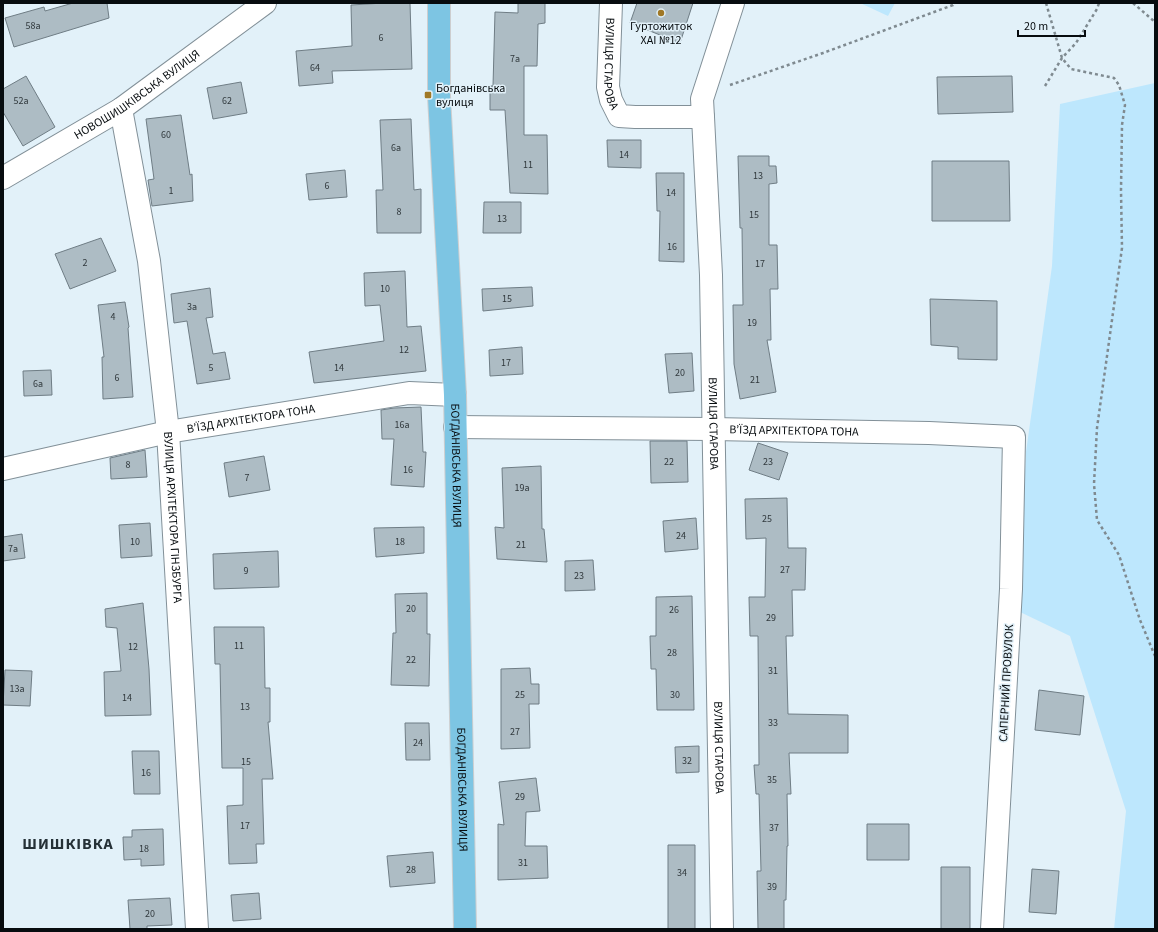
<svg xmlns="http://www.w3.org/2000/svg" width="1158" height="932" viewBox="0 0 1158 932" font-family="'Source Sans 3',sans-serif">
<style>
.green{fill:#bde7fd}
.building{fill:#adbcc4;stroke:#6f7d85}
.lines{fill:none;stroke-linecap:round;stroke-linejoin:round}
.minor-casing{stroke:#829098;stroke-width:24}
.major-casing{stroke:#cdcecf;stroke-width:24}
.path{stroke:#7f8a90;stroke-width:2.5;stroke-dasharray:3 3;stroke-linecap:butt}
.minor{stroke:#fff;stroke-width:22}
.major{stroke:#7dc5e3;stroke-width:22}
.poi-dot{fill:#a07826;stroke:#e2f1f9;stroke-width:1.5}
.labels{text-anchor:middle;stroke-width:3;stroke-linejoin:round;paint-order:stroke}
.number-label{font-size:10px;fill:#30383c}
.poi-label{font-size:12px;fill:#070c0f;stroke:#e2f1f9}
.street-label{font-size:12px;fill:#070c0f;stroke:#e2f1f9}
.district-label{font-size:16px;font-weight:bold;letter-spacing:1px;fill:#253137;stroke:#e2f1f9}
</style>
<rect width="100%" height="100%" fill="#e2f1f9"/>
<path class="green" d="M 860,3 L 895,3 L 888,16 Z
M 1155,83 L 1155,929 L 1114,929 L 1126,811 L 1070,636 L 1018,611 L 1026,452 L 1052,266 L 1060,104 Z"/>
<path class="building" d="M 73,3 L 107,3 L 109,18 L 14,47 L 5,18 L 44,7 L 45,11 Z
M 384,3 L 410,3 L 412,69 L 332,71 L 333,83 L 299,86 L 296,51 L 352,46 L 351,5 Z
M 518,3 L 545,3 L 545,23 L 538,24 L 537,66 L 524,66 L 524,135 L 547,135 L 548,194 L 510,193 L 505,110 L 490,110 L 490,86 L 493,86 L 495,12 L 518,13 Z
M 637,3 L 693,3 L 680,43 L 630,23 Z
M 26,76 L 55,127 L 23,146 L 3,112 L 3,89 Z
M 1012,76 L 1013,112 L 938,114 L 937,77 Z
M 241,82 L 247,113 L 213,119 L 207,88 Z
M 181,115 L 190,175 L 192,174 L 193,201 L 152,206 L 148,180 L 154,179 L 146,119 Z
M 411,119 L 414,190 L 421,189 L 421,233 L 377,233 L 376,190 L 383,190 L 380,120 Z
M 607,140 L 641,140 L 641,168 L 608,167 Z
M 738,156 L 769,156 L 769,166 L 776,166 L 777,183 L 769,184 L 769,245 L 777,245 L 778,289 L 770,289 L 771,340 L 767,340 L 776,392 L 740,399 L 734,364 L 733,305 L 743,305 L 742,228 L 740,228 Z
M 932,161 L 1009,161 L 1010,221 L 932,221 Z
M 345,170 L 347,197 L 309,200 L 306,174 Z
M 656,173 L 684,173 L 684,262 L 659,261 L 660,211 L 657,211 Z
M 484,202 L 521,202 L 521,233 L 483,233 Z
M 101,238 L 116,271 L 70,289 L 55,254 Z
M 405,271 L 407,327 L 421,326 L 426,371 L 314,383 L 309,352 L 384,341 L 380,305 L 365,306 L 364,273 Z
M 532,287 L 533,306 L 483,311 L 482,289 Z
M 210,288 L 213,317 L 206,318 L 213,354 L 225,352 L 230,379 L 197,384 L 187,321 L 174,323 L 171,294 Z
M 930,299 L 997,301 L 997,360 L 958,359 L 958,347 L 931,345 Z
M 125,302 L 129,327 L 128,328 L 133,397 L 103,399 L 102,357 L 104,357 L 98,305 Z
M 522,347 L 523,374 L 490,376 L 489,350 Z
M 692,353 L 694,391 L 669,393 L 665,354 Z
M 51,370 L 52,395 L 24,396 L 23,371 Z
M 421,407 L 423,452 L 426,452 L 424,487 L 391,485 L 394,439 L 382,439 L 381,410 L 394,408 Z
M 650,441 L 687,441 L 688,482 L 651,483 Z
M 758,443 L 788,453 L 779,480 L 749,470 Z
M 145,450 L 147,477 L 111,479 L 110,458 Z
M 264,456 L 270,490 L 229,497 L 224,463 Z
M 541,466 L 542,529 L 544,529 L 547,562 L 497,559 L 495,527 L 504,528 L 502,468 Z
M 787,498 L 788,548 L 806,548 L 805,590 L 792,590 L 793,636 L 786,636 L 788,714 L 848,715 L 848,753 L 789,753 L 791,794 L 787,794 L 788,846 L 787,846 L 786,900 L 784,900 L 784,929 L 758,929 L 757,871 L 761,871 L 759,794 L 756,794 L 754,765 L 759,765 L 758,636 L 750,636 L 749,597 L 765,597 L 766,538 L 746,539 L 745,499 Z
M 696,518 L 698,549 L 665,552 L 663,521 Z
M 150,523 L 152,556 L 121,558 L 119,525 Z
M 424,527 L 424,553 L 376,557 L 374,528 Z
M 22,534 L 25,558 L 3,561 L 3,537 Z
M 278,551 L 279,587 L 214,589 L 213,554 Z
M 593,560 L 595,590 L 565,591 L 565,561 Z
M 427,593 L 427,634 L 430,634 L 429,686 L 391,685 L 393,633 L 396,633 L 395,594 Z
M 692,596 L 694,710 L 657,710 L 656,669 L 651,669 L 650,636 L 656,636 L 656,597 Z
M 143,603 L 149,669 L 151,715 L 105,716 L 104,672 L 121,671 L 117,628 L 106,627 L 105,609 Z
M 214,627 L 264,627 L 265,688 L 270,688 L 270,722 L 268,722 L 273,779 L 262,779 L 264,844 L 256,844 L 257,863 L 229,864 L 227,806 L 243,805 L 243,768 L 222,768 L 220,664 L 215,664 Z
M 530,668 L 531,684 L 539,684 L 539,704 L 529,704 L 530,748 L 501,749 L 501,669 Z
M 5,670 L 32,671 L 30,706 L 3,705 Z
M 1039,690 L 1084,696 L 1080,735 L 1035,730 Z
M 405,723 L 429,723 L 430,760 L 406,760 Z
M 699,746 L 699,772 L 676,773 L 675,747 Z
M 132,751 L 159,751 L 160,794 L 134,794 Z
M 536,778 L 540,811 L 526,812 L 525,846 L 547,846 L 548,878 L 498,880 L 498,824 L 504,825 L 499,782 Z
M 867,824 L 909,824 L 909,860 L 867,860 Z
M 163,829 L 164,865 L 141,866 L 141,859 L 124,860 L 123,837 L 132,837 L 132,830 Z
M 668,845 L 695,845 L 695,929 L 668,929 Z
M 433,852 L 435,883 L 390,887 L 387,856 Z
M 941,867 L 970,867 L 970,929 L 941,929 Z
M 1032,869 L 1059,871 L 1056,914 L 1029,912 Z
M 259,893 L 261,919 L 233,921 L 231,895 Z
M 170,898 L 172,925 L 147,926 L 147,929 L 130,929 L 128,900 Z"/>
<g class="lines">
<g class="minor-casing">
<g id="minor">
<path id="s1" d="M 611,3 L 608,87 L 611,100 L 619,116 L 635,117 L 703,117 L 711,275 L 722,929"/>
<path id="s2" d="M 121,109 L 149,261 L 168,432 L 197,929"/>
<path d="M 703,117 L 702,99 L 733,3"/>
<path id="s3" d="M 3,178 L 121,109 L 265,3"/>
<path id="s4" d="M 455,427 L 713,429 L 929,433 L 1014,437 L 1011,589 L 992,929"/>
<path id="s5" d="M 3,469 L 168,432 L 409,393 L 455,395"/>
</g>
</g>
<g class="major-casing">
<g id="major">
<path id="s6" d="M 439,3 L 439,96 L 455,395 L 465,929"/>
</g>
</g>
<path class="path" d="M 1046,3 L 1062,58 L 1071,69 L 1114,78 L 1119,85 L 1125,105 L 1122,125 L 1121,190 L 1122,248 L 1097,428 L 1094,484 L 1097,520 L 1119,555 L 1140,620 L 1155,656
M 1133,3 L 1155,22
M 730,85 L 823,53 L 953,5 L 955,3
M 1045,86 L 1062,58 L 1076,43 L 1097,9 L 1099,3"/>
<use href="#minor" class="minor"/>
<use href="#major" class="major"/>
</g>
<g class="poi-dot">
<circle cx="661" cy="13" r="4"/>
<rect x="424" y="91" width="8" height="8" rx="2"/>
</g>
<g class="labels">
<g class="number-label">
<text x="33" y="29">58а</text>
<text x="381" y="41">6</text>
<text x="515" y="62">7а</text>
<text x="315" y="71">64</text>
<text x="21" y="104">52а</text>
<text x="227" y="104">62</text>
<text x="166" y="138">60</text>
<text x="396" y="151">6а</text>
<text x="624" y="158">14</text>
<text x="528" y="168">11</text>
<text x="758" y="179">13</text>
<text x="327" y="189">6</text>
<text x="171" y="194">1</text>
<text x="671" y="196">14</text>
<text x="399" y="215">8</text>
<text x="754" y="218">15</text>
<text x="502" y="222">13</text>
<text x="672" y="250">16</text>
<text x="85" y="266">2</text>
<text x="760" y="267">17</text>
<text x="385" y="292">10</text>
<text x="507" y="302">15</text>
<text x="192" y="310">3а</text>
<text x="113" y="320">4</text>
<text x="752" y="326">19</text>
<text x="404" y="353">12</text>
<text x="506" y="366">17</text>
<text x="211" y="371">5</text>
<text x="339" y="371">14</text>
<text x="680" y="376">20</text>
<text x="117" y="381">6</text>
<text x="755" y="383">21</text>
<text x="38" y="387">6а</text>
<text x="402" y="428">16а</text>
<text x="669" y="465">22</text>
<text x="768" y="465">23</text>
<text x="128" y="468">8</text>
<text x="408" y="473">16</text>
<text x="247" y="481">7</text>
<text x="522" y="491">19а</text>
<text x="767" y="522">25</text>
<text x="681" y="539">24</text>
<text x="135" y="545">10</text>
<text x="400" y="545">18</text>
<text x="521" y="548">21</text>
<text x="13" y="552">7а</text>
<text x="785" y="573">27</text>
<text x="246" y="574">9</text>
<text x="579" y="579">23</text>
<text x="411" y="612">20</text>
<text x="674" y="613">26</text>
<text x="771" y="621">29</text>
<text x="239" y="649">11</text>
<text x="133" y="650">12</text>
<text x="672" y="656">28</text>
<text x="411" y="663">22</text>
<text x="773" y="674">31</text>
<text x="17" y="692">13а</text>
<text x="520" y="698">25</text>
<text x="675" y="698">30</text>
<text x="127" y="701">14</text>
<text x="245" y="710">13</text>
<text x="773" y="726">33</text>
<text x="515" y="735">27</text>
<text x="418" y="746">24</text>
<text x="687" y="764">32</text>
<text x="246" y="765">15</text>
<text x="146" y="776">16</text>
<text x="772" y="783">35</text>
<text x="520" y="800">29</text>
<text x="245" y="829">17</text>
<text x="774" y="831">37</text>
<text x="144" y="852">18</text>
<text x="523" y="866">31</text>
<text x="411" y="873">28</text>
<text x="682" y="876">34</text>
<text x="772" y="890">39</text>
<text x="150" y="917">20</text>
</g>
<g class="poi-label">
<text x="661" y="30">Гуртожиток<tspan x="661" dy="14">ХАІ №12</tspan></text>
<text x="436" y="92" text-anchor="start">Богданівська<tspan x="436" dy="14">вулиця</tspan></text>
</g>
<g class="street-label">
<text dy="4" stroke="none"><textPath href="#s1" startOffset="61">ВУЛИЦЯ СТАРОВА</textPath></text>
<text dy="4" stroke="none"><textPath href="#s3" startOffset="158">НОВОШИШКІВСЬКА ВУЛИЦЯ</textPath></text>
<text dy="4" stroke="none"><textPath href="#s5" startOffset="253">В’ЇЗД АРХІТЕКТОРА ТОНА</textPath></text>
<text dy="4" stroke="none"><textPath href="#s1" startOffset="506">ВУЛИЦЯ СТАРОВА</textPath></text>
<text dy="4" stroke="none"><textPath href="#s4" startOffset="339">В’ЇЗД АРХІТЕКТОРА ТОНА</textPath></text>
<text dy="4" stroke="none"><textPath href="#s6" startOffset="463">БОГДАНІВСЬКА ВУЛИЦЯ</textPath></text>
<text dy="4" stroke="none"><textPath href="#s2" startOffset="412">ВУЛИЦЯ АРХІТЕКТОРА ГІНЗБУРГА</textPath></text>
<text transform="translate(1006 683) rotate(-87)" y="4">САПЕРНИЙ ПРОВУЛОК</text>
<text dy="4" stroke="none"><textPath href="#s1" startOffset="830">ВУЛИЦЯ СТАРОВА</textPath></text>
<text dy="4" stroke="none"><textPath href="#s6" startOffset="787">БОГДАНІВСЬКА ВУЛИЦЯ</textPath></text>
</g>
<g class="district-label">
<text x="68" y="849">ШИШКІВКА</text>
</g>
</g>
<rect width="1158" height="932" fill="none" stroke="#070c0f" stroke-width="8"/>
<path d="M1018 30v6h67v-6" fill="none" stroke="#070c0f" stroke-width="2"/>
<text x="1024" y="30" font-size="12" fill="#070c0f" stroke="#e2f1f9" stroke-width="3" paint-order="stroke">20 m</text>
</svg>
